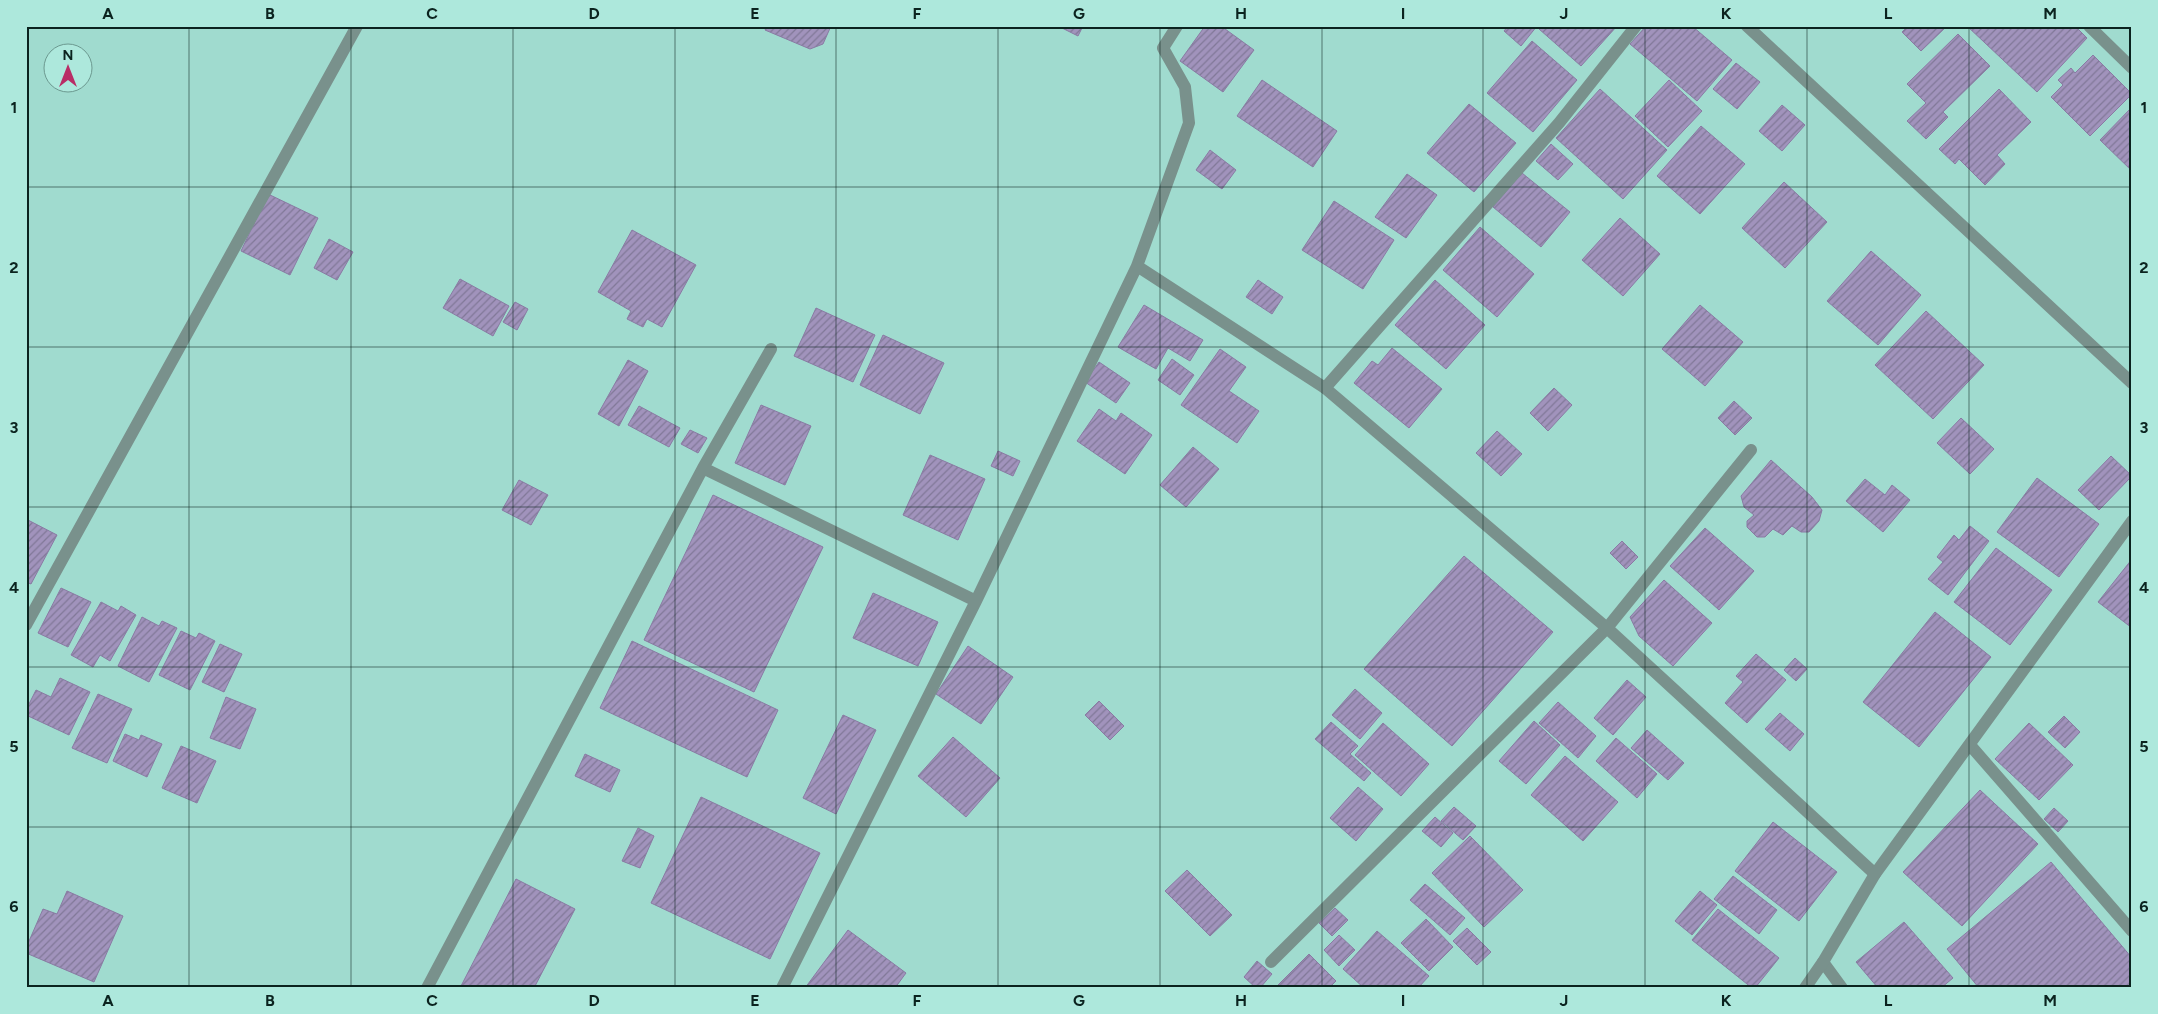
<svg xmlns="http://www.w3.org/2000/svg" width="2158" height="1014" viewBox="0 0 2158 1014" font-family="Figtree,sans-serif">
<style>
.building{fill:url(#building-hatch);stroke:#897ba3}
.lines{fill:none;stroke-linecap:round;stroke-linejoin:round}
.service{stroke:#79918c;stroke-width:12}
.minor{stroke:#79918c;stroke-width:12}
.grid{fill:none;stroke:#0b231f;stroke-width:1;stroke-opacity:0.55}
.neatline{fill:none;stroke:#0b231f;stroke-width:2}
.grid-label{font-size:16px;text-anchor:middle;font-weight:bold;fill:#0b231f}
</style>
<defs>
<pattern id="building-hatch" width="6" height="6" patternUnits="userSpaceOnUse" patternTransform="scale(1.25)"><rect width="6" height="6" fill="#a193bc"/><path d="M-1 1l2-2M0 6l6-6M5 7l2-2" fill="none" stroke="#817898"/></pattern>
</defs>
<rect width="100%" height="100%" fill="#a0dbcf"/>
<path class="building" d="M 767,26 L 831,26 L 823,44 L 810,49 L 765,30 Z
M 1058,26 L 1083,26 L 1078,36 Z
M 1205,26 L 1221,26 L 1254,50 L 1223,92 L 1180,61 Z
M 1508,26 L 1537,26 L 1521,46 L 1504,31 Z
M 1541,26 L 1617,26 L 1581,66 L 1539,29 Z
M 1646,26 L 1692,26 L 1732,60 L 1697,101 L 1630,44 Z
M 1908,26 L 1947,26 L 1921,51 L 1902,32 Z
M 1967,26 L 2075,26 L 2087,38 L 2037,92 Z
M 1958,34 L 1990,66 L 1943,112 L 1948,117 L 1926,139 L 1907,121 L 1926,103 L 1907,84 Z
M 1532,41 L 1577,80 L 1533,132 L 1487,93 Z
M 2093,55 L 2132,94 L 2090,136 L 2051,97 L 2063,85 L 2058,80 L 2071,68 L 2075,73 Z
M 1736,63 L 1760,82 L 1737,109 L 1713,89 Z
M 1262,80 L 1337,131 L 1313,167 L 1237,116 Z
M 1669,80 L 1702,111 L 1668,147 L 1635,116 Z
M 1600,89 L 1667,150 L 1623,199 L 1556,138 Z
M 1999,89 L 2031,122 L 1997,155 L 2005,164 L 1985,185 L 1959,159 L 1955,164 L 1939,149 Z
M 1469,104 L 1516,143 L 1474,192 L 1427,153 Z
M 1782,105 L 1805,125 L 1782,151 L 1759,131 Z
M 2132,107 L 2132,171 L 2100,140 Z
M 1701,126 L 1745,164 L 1700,214 L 1657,176 Z
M 1551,144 L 1573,164 L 1558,180 L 1536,161 Z
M 1210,150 L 1236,170 L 1222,189 L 1196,170 Z
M 1522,173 L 1570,212 L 1541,247 L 1493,207 Z
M 1407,174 L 1437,195 L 1406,238 L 1375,217 Z
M 1784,182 L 1827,222 L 1785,268 L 1742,228 Z
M 268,194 L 318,218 L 290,275 L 241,251 Z
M 1334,201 L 1394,240 L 1363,289 L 1302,250 Z
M 1620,218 L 1660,254 L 1623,296 L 1582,260 Z
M 1480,227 L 1534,274 L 1497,317 L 1443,270 Z
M 632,230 L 696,265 L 662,327 L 647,319 L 643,327 L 627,319 L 631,311 L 598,292 Z
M 329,239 L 353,252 L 337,280 L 314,268 Z
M 1871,251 L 1921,295 L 1878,345 L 1827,301 Z
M 460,279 L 509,306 L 493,336 L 443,308 Z
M 1258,280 L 1283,297 L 1272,314 L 1246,297 Z
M 1435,280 L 1485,325 L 1446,369 L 1395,325 Z
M 515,302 L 528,309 L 517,330 L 503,322 Z
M 1144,305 L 1203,340 L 1190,361 L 1168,348 L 1156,369 L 1118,347 Z
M 1700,305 L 1743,342 L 1705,386 L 1662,349 Z
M 816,308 L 875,335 L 853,382 L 794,356 Z
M 1926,311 L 1984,365 L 1933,419 L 1875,365 Z
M 883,335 L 944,363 L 920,414 L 860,385 Z
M 1392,348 L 1442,389 L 1409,428 L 1354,383 L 1372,361 L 1378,365 Z
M 1220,349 L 1246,367 L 1229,391 L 1259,411 L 1237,443 L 1181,405 Z
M 1172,359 L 1194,375 L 1180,395 L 1158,380 Z
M 628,360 L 648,371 L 619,426 L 598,414 Z
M 1099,362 L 1130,383 L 1116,403 L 1085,382 Z
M 1554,388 L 1572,405 L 1548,431 L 1530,413 Z
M 1734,401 L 1752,418 L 1735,435 L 1718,418 Z
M 761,405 L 811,426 L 785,485 L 735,463 Z
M 639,406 L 680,428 L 669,447 L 628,425 Z
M 1099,409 L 1116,421 L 1121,413 L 1152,435 L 1125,474 L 1077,441 Z
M 1961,418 L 1994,449 L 1970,474 L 1937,443 Z
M 690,430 L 707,438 L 698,453 L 681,444 Z
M 1497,431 L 1522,454 L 1501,476 L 1476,453 Z
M 1193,447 L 1219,469 L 1186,507 L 1160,485 Z
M 998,451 L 1020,461 L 1013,476 L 991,466 Z
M 930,455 L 985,479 L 958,540 L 903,515 Z
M 2111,456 L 2132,476 L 2099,510 L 2078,490 Z
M 1771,460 L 1812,497 L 1822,510 L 1819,521 L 1809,532 L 1801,532 L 1792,526 L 1783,535 L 1773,529 L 1765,537 L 1757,537 L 1747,527 L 1747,521 L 1754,515 L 1744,507 L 1741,496 Z
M 2037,478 L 2099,524 L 2059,577 L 1997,532 Z
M 1865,479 L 1885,495 L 1892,485 L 1910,500 L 1883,532 L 1846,501 Z
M 519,480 L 548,495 L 531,525 L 502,510 Z
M 713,495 L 823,547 L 754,692 L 644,640 Z
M 26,519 L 57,535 L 31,584 L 26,582 Z
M 1970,526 L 1989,541 L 1948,595 L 1928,579 L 1943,562 L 1937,557 L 1954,535 L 1959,540 Z
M 1705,528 L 1754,571 L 1719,610 L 1670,566 Z
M 1622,541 L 1638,557 L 1626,569 L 1610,553 Z
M 1996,548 L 2052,590 L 2010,645 L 1954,602 Z
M 1464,556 L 1553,632 L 1452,746 L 1364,669 Z
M 2132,559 L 2132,628 L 2098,602 Z
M 1664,580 L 1712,623 L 1673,666 L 1639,636 L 1630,617 Z
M 61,588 L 91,602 L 68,647 L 38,633 Z
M 873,593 L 938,622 L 918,666 L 853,638 Z
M 101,602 L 118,611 L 121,606 L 136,615 L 110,661 L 100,655 L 93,667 L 71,655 Z
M 1935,612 L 1991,657 L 1919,747 L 1863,702 Z
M 142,617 L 159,626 L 162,621 L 177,628 L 149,682 L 118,666 Z
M 181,631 L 196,638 L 199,633 L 215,641 L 190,690 L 159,675 Z
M 632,641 L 778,710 L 747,777 L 600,708 Z
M 220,644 L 242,654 L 224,692 L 202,682 Z
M 968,646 L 1013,677 L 981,724 L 936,694 Z
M 1756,654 L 1786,680 L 1747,723 L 1725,703 L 1743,682 L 1736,676 Z
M 1795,658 L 1807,669 L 1796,681 L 1784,670 Z
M 60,678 L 90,692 L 69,735 L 26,715 L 26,710 L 36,690 L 51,697 Z
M 1627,680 L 1646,697 L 1613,735 L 1594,718 Z
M 1355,689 L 1382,713 L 1360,739 L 1332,715 Z
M 98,694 L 132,709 L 107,763 L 72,748 Z
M 226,697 L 256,709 L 240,749 L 210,738 Z
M 1099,701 L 1124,726 L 1110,740 L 1085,715 Z
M 1558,702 L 1596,736 L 1578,758 L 1539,723 Z
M 1780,713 L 1804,734 L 1790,751 L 1765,729 Z
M 843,715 L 876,730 L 836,814 L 803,798 Z
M 2064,716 L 2080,732 L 2065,748 L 2048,732 Z
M 1534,721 L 1560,745 L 1526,784 L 1499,761 Z
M 1331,722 L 1358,746 L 1350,754 L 1371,773 L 1364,781 L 1315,739 Z
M 1383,723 L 1429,764 L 1401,796 L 1355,755 Z
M 2029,723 L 2073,765 L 2039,800 L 1995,759 Z
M 1647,730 L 1684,763 L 1668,780 L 1631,748 Z
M 125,734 L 139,740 L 141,735 L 162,744 L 147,777 L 113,761 Z
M 953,737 L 1000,778 L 966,817 L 918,776 Z
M 1616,738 L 1657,774 L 1637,798 L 1596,761 Z
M 181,746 L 216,761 L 197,803 L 162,788 Z
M 585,754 L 620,770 L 610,792 L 575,776 Z
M 1565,756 L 1618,802 L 1583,841 L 1531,795 Z
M 1358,787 L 1383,809 L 1356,841 L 1330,818 Z
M 1980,790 L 2038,844 L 1962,926 L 1903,872 Z
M 701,797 L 820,853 L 770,959 L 651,903 Z
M 1454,807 L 1476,826 L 1463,840 L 1441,821 Z
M 2054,808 L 2068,821 L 2058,832 L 2044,819 Z
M 1435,817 L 1453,833 L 1441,847 L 1422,831 Z
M 1773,822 L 1837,872 L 1799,921 L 1735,871 Z
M 638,828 L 654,836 L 640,868 L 622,861 Z
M 1470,836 L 1523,890 L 1484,927 L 1432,873 Z
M 2051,862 L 2132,958 L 2132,988 L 1979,988 L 1947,949 Z
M 1187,870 L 1232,915 L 1210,936 L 1165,891 Z
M 1733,876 L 1777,910 L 1759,934 L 1714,899 Z
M 516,879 L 575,909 L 534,988 L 460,988 Z
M 1425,884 L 1465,918 L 1450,935 L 1410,900 Z
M 67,891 L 123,916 L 94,982 L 26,953 L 26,948 L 43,909 L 57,914 Z
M 1700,891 L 1717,905 L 1692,935 L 1675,921 Z
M 1335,908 L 1348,920 L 1332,936 L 1319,923 Z
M 1718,909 L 1779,958 L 1755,988 L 1752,988 L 1692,940 Z
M 1426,919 L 1453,947 L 1429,971 L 1401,943 Z
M 1904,922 L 1953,978 L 1941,988 L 1878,988 L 1856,962 Z
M 1467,928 L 1491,952 L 1477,965 L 1453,941 Z
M 848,930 L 906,973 L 895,988 L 805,988 Z
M 1377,931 L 1429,976 L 1418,988 L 1364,988 L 1343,969 Z
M 1339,935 L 1355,950 L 1339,966 L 1324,950 Z
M 1309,954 L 1336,981 L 1329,988 L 1276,987 Z
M 1257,961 L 1272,974 L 1260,988 L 1256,988 L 1244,977 Z"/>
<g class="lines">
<path class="service" d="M 2089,26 L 2132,68
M 1137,266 L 1325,388 L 1607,628 L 1875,874
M 703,468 L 976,601
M 26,625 L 357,26
M 1970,745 L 2132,931
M 1271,962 L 1607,628 L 1751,450
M 1823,962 L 1842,988
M 427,988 L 703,468 L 771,349
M 782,988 L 976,601 L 1137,266 L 1189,123 L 1185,87 L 1163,48 L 1177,26"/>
<path class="minor" d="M 1747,26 L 2132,383
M 1325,388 L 1559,123 L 1636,26
M 1805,988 L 1823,962 L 1875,874 L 2132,521"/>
</g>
<path class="grid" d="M 189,26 L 189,988M 351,26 L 351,988M 513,26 L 513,988M 675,26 L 675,988M 836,26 L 836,988M 998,26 L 998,988M 1160,26 L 1160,988M 1322,26 L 1322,988M 1483,26 L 1483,988M 1645,26 L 1645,988M 1807,26 L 1807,988M 1969,26 L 1969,988M 26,187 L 2132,187M 26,347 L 2132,347M 26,507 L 2132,507M 26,667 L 2132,667M 26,827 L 2132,827"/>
<rect width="2158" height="1014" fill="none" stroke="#ade8dc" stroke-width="55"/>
<g transform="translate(68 68)"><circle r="24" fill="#ade8dc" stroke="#6c9990"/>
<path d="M0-4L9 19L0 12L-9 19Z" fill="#b92d66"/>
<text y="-8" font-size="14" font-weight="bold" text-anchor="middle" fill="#0b231f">N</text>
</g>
<rect x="28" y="28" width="2102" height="958" class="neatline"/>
<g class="grid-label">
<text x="108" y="19">A</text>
<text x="270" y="19">B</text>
<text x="432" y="19">C</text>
<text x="594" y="19">D</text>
<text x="755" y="19">E</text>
<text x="917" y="19">F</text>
<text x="1079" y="19">G</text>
<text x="1241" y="19">H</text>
<text x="1403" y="19">I</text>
<text x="1564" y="19">J</text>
<text x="1726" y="19">K</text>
<text x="1888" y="19">L</text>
<text x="2050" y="19">M</text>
<text x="14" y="113">1</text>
<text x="2144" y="113">1</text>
<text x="14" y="273">2</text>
<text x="2144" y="273">2</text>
<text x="14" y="433">3</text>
<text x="2144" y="433">3</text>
<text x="14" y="593">4</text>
<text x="2144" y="593">4</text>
<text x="14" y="752">5</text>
<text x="2144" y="752">5</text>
<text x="14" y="912">6</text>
<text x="2144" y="912">6</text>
<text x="108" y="1006">A</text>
<text x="270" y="1006">B</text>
<text x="432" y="1006">C</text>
<text x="594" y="1006">D</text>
<text x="755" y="1006">E</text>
<text x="917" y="1006">F</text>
<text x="1079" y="1006">G</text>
<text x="1241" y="1006">H</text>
<text x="1403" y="1006">I</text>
<text x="1564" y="1006">J</text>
<text x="1726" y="1006">K</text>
<text x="1888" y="1006">L</text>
<text x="2050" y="1006">M</text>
</g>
</svg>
